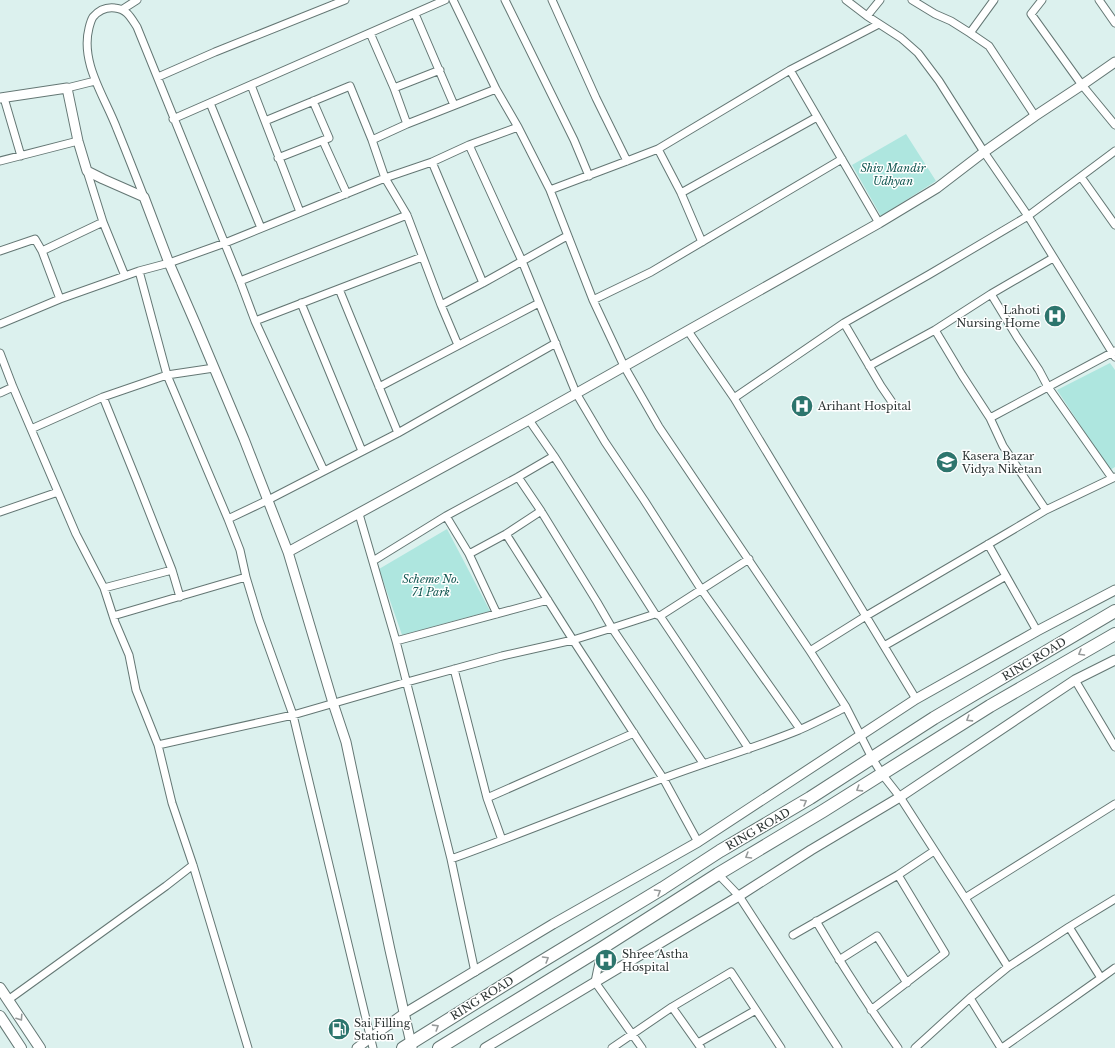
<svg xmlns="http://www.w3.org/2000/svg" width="1115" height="1048" viewBox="0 0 1115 1048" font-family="'Libre Baskerville',serif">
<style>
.green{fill:#aee6df}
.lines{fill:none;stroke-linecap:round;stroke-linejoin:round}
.street-casing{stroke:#647774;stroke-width:9}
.secondary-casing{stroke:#647774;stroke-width:11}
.primary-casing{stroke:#647774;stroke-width:12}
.highway-casing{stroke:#647774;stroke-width:14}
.street{stroke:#fff;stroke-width:7}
.secondary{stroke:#fff;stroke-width:9}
.primary{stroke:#fff;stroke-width:10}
.highway{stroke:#fff;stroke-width:12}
.oneway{stroke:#969a9a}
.labels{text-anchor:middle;stroke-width:3;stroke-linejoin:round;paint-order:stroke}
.park-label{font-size:11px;font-style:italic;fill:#125852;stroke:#fff}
.poi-label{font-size:11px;fill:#2d3534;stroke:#fff;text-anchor:start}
.street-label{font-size:11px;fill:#2d3534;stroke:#fff}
</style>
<rect width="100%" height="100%" fill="#dcf1ee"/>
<path class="green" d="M 906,134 L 936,181 L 881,216 L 852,165 Z
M 1110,363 L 1115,370 L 1115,467 L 1110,470 L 1057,390 Z
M 447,529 L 490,611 L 402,635 L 379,569 Z"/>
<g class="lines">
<g class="street-casing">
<path id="street" d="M 453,0 L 496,89 L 518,127 L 550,190 L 593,300 L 624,366 L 659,427 L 810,651 L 846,707 L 872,758 L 882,774 L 900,797 L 965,898 L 1008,967
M 505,0 L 574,140 L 589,176
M 552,0 L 596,98 L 627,161
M 846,0 L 867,16 L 901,38 L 918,53 L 939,81 L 984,152 L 1028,216 L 1115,357
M 912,0 L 935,14 L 951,21 L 970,33 L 989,46 L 1035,116
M 1042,0 L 1031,14 L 1082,85 L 1115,125
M 1099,0 L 1115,23
M 123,9 L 137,0
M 415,14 L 454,105
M 867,16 L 880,0
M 370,33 L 394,88 L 407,124
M 970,33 L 994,0
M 790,70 L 879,223
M 158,77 L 215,52 L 345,0
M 251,85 L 300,212
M 67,88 L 95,81
M 394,88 L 440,70
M 4,98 L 21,156
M 210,103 L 261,228
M 173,119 L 445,0
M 265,121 L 350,86 L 372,140 L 385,178 L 407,215 L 441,305 L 458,345
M 372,140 L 407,124 L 496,89
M 323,141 L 347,194
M 469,145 L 522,261 L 576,393 L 605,442 L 644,500 L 701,589 L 800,729
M 658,149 L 681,193 L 702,242
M 278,158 L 329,138 L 313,101
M 0,161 L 78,141
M 432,162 L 483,283
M 87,171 L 103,222 L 125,276
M 1081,177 L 1115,225
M 550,190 L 627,161 L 658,149 L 790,70 L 879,24
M 681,193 L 817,117
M 144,197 C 135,174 126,151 117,129 C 105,97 80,63 89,28 C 90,24 91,20 93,17 C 99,10 107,7 115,8 C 127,9 131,18 137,27 L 240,281 L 255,321 L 324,471
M 0,251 L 35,239 L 42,251 L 60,299
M 42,251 L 103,222
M 139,271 L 167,375 L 228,519 L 240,550 L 246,577
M 240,281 L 407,215
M 339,289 L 398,433
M 991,294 L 1017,337 L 1039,370 L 1048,387 L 1112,478
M 593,300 L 651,272 L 842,159
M 301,303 L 362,451
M 441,305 L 483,283 L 567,236
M 255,321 L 422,257
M 844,323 L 881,386 L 894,405
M 0,324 L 60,299 L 139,271 L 169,263 L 225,243 L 385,178 L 432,162 L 469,145 L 518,127
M 935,330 L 962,375 L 990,418 L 1003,446 L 1046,510
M 688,331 L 734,398 L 916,699
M 0,353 L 13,387 L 76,534 L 104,588 L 115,622 L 129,655 L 136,690 L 158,745 L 172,803 L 193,865 L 248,1048
M 869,366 L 935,330 L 991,294 L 1053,258
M 379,387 L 539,303
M 0,393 L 13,387
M 103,397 L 137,481 L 172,570 L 180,597
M 734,398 L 844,323 L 930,274 L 1028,216 L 1115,151
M 990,418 L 1115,351
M 529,420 L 554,456 L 655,614
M 31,429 L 103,397 L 167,375 L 214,368
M 518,477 L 541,511 L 597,602 L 612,628 L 703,763
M 0,512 L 58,492
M 359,514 L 396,641 L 418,727 L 451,859 L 475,972
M 446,516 L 469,554 L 497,614
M 228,519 L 268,500 L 398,433 L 556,343
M 506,534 L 573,640 L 663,778 L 698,842
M 988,544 L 1037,631
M 469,554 L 506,534 L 541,511
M 373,561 L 446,516 L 518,477 L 554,456
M 104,588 L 172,570
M 113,616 L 246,577 L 259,620 L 293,715 L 373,1048
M 660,616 L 749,749
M 396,641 L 548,600
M 884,646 L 1006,576
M 810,651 L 866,616 L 1009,532 L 1046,510 L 1115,477
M 454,669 L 487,798
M 1075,680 L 1115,747
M 158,745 L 293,715 L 407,682 L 502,656 L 573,640 L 612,628 L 655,614 L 660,616 L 749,559
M 502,840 L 487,798 L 634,733
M 451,859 C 523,833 593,804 664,778 C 709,761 755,748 799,730 C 815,723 830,715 846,707
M 718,874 L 739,896 L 838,1048
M 965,898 L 1115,804
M 816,921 C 842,965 869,1007 898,1048
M 793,935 L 898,875 L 934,851
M 602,948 L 595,982 L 642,1048
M 839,960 L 877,936 L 907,983
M 1101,978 L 1115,968
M 970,998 L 1001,1048
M 8,1000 L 166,886 L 193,865
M 672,1007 L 701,1048
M 871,1010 L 945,953 L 898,875
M 698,1043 L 756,1010
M 612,1048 L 672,1007 L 731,972 L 781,1048
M 915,1048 L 970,998 L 1008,967 L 1069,927 L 1115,899
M 1002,1048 L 1101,978 L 1069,927"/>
</g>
<g class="secondary-casing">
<path id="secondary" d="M 0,98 L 67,88 L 78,141 L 87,171 L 103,179 L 144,197 L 169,263 L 196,325 L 244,439 L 288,552 L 333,703 L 346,742 L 390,950 L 412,1048
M 288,552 L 529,420 L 879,223 L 937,188 L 984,152 L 1035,116 L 1082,85 L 1115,62
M 357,1048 L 370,1038 L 405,1013 L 553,924 L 698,842 L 916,699 L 1037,631 L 1115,590
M 485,1048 L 739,896 L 811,850 L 900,797 L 1075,680 L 1115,660"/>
</g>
<g class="primary-casing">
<path id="primary" d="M 0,988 L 40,1048
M 0,1016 L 21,1048"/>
</g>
<g class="highway-casing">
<path id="highway" d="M 403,1048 L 536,965 L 663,888 L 720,851 L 810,798 L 934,718 L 1115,611
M 439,1048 L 602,948 L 718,874 L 823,811 L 990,706 L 1115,634"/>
</g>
<use href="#street" class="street"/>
<use href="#secondary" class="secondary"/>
<use href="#primary" class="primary"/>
<use href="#highway" class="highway"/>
</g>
<defs><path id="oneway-chevron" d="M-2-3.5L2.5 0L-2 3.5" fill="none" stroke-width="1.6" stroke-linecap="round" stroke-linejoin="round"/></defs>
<g class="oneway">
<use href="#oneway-chevron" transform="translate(1081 653) rotate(150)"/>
<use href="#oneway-chevron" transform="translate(969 719) rotate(148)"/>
<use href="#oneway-chevron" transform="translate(859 789) rotate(148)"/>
<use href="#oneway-chevron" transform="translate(804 802) rotate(-30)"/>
<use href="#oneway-chevron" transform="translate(748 856) rotate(149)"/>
<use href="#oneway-chevron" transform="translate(658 892) rotate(-31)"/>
<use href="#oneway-chevron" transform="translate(546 959) rotate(-31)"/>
<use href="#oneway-chevron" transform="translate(20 1018) rotate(56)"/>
<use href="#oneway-chevron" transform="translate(436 1027) rotate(-32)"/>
</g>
<defs>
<g id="hospital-disc" transform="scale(1.15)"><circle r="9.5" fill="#2d756d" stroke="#fff"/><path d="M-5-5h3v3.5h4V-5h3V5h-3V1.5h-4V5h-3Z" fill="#fff"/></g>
<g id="school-disc" transform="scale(1.15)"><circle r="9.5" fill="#2d756d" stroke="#fff"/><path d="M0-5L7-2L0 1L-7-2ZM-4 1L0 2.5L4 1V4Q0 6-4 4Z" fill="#fff"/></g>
<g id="fuel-disc" transform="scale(1.15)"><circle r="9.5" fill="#2d756d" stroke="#fff"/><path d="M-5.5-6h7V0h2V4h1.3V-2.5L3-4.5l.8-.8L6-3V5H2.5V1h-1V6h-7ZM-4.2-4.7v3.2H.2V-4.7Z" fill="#fff"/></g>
</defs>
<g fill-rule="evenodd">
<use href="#hospital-disc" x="1055" y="316"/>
<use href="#hospital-disc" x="802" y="406"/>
<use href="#school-disc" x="947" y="462"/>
<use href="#hospital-disc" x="606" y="960"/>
<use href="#fuel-disc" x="339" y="1029"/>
</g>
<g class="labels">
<g class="park-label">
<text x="893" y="172">Shiv Mandir<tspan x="893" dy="13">Udhyan</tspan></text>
<text x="431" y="583">Scheme No.<tspan x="431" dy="13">71 Park</tspan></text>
</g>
<g class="poi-label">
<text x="1040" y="314" text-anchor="end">Lahoti<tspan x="1040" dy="13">Nursing Home</tspan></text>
<text x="818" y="410">Arihant Hospital</text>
<text x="962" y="460">Kasera Bazar<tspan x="962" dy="13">Vidya Niketan</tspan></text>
<text x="622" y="958">Shree Astha<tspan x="622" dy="13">Hospital</tspan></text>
<text x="354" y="1027">Sai Filling<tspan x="354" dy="13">Station</tspan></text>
</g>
<g class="street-label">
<text transform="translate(1034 659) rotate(-31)" y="4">RING ROAD</text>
<text transform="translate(758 829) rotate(-30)" y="4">RING ROAD</text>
<text transform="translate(482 998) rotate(-32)" y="4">RING ROAD</text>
</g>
</g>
</svg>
